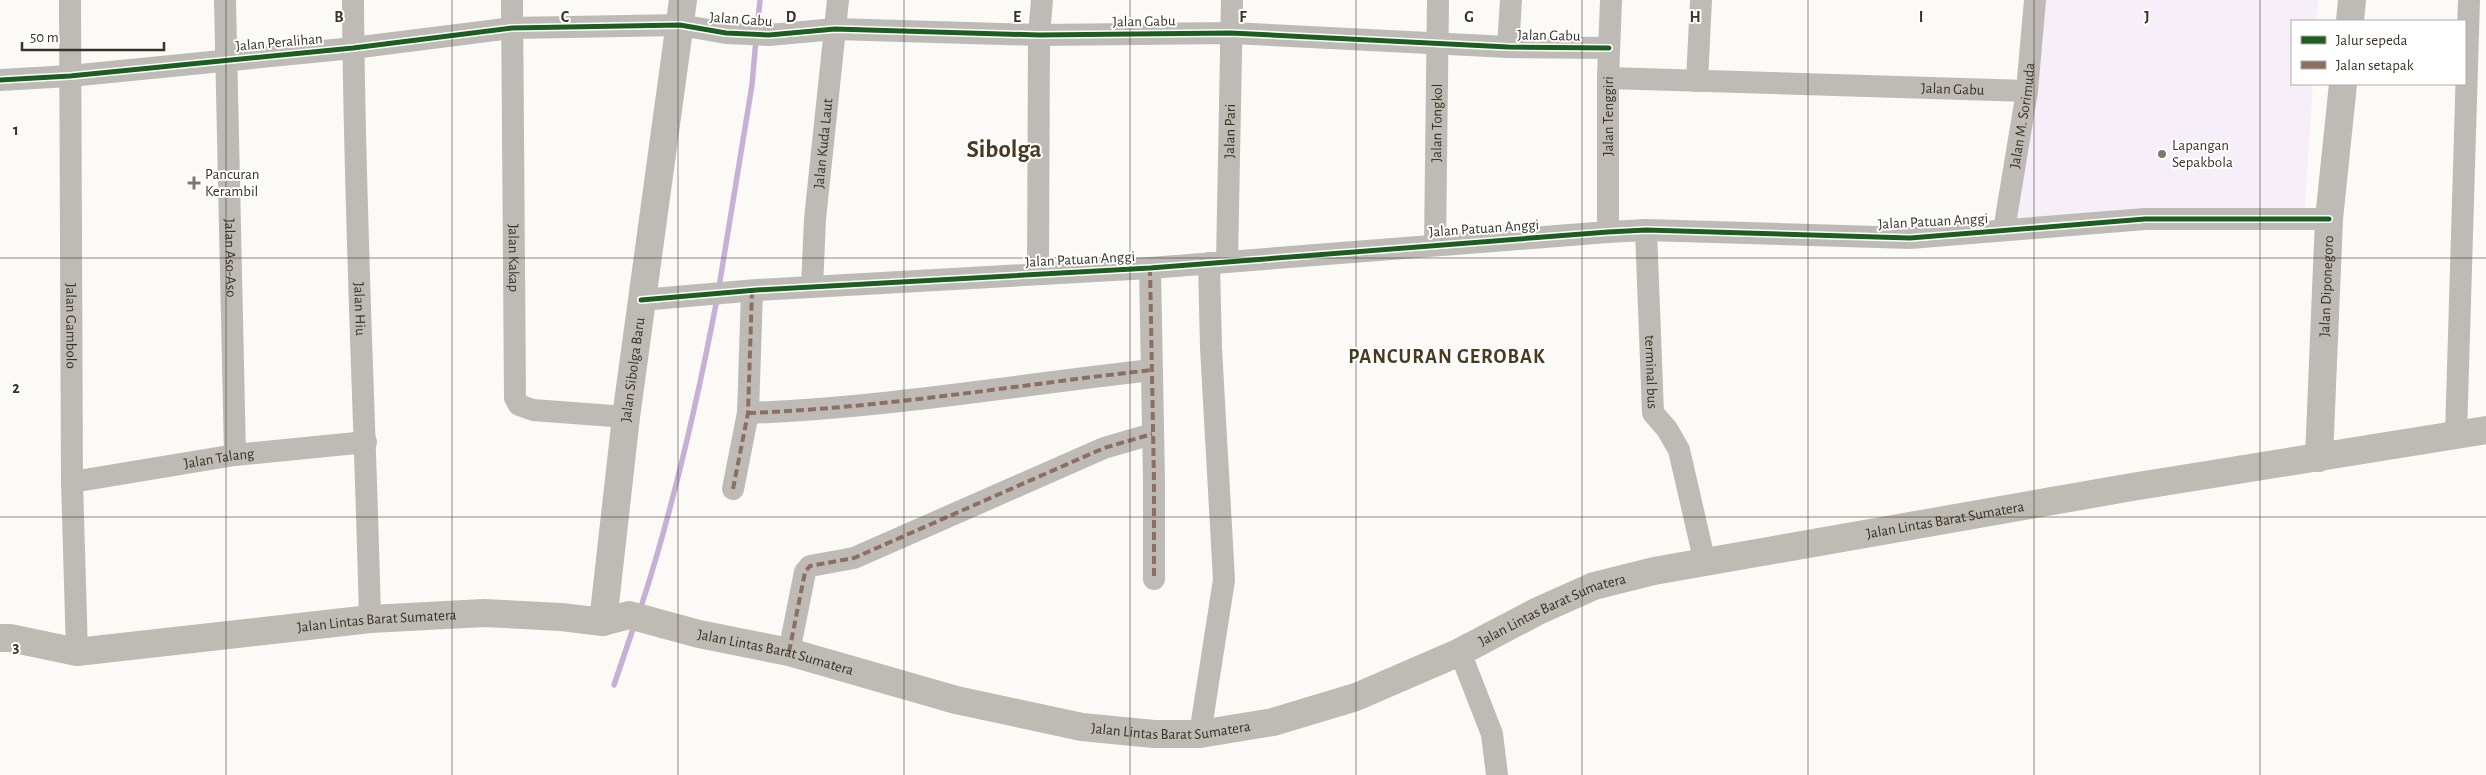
<svg xmlns="http://www.w3.org/2000/svg" width="2486" height="775" viewBox="0 0 2486 775" font-family="'Alegreya Sans',sans-serif">
<style>
.garden{fill:#f6eef9}
.lines{fill:none;stroke-linecap:round;stroke-linejoin:round}
.stream{stroke:#c8b0d5;stroke-width:5.5}
.minor{stroke:#bebbb6;stroke-width:22}
.tertiary{stroke:#bebbb6;stroke-width:28}
.trunk{stroke:#bebab4;stroke-width:28}
.quiet{stroke:#8d6e63;stroke-width:4;stroke-dasharray:8 4;stroke-linecap:butt}
.cycleway-casing{stroke:#fff;stroke-width:8}
.cycleway{stroke:#1b5e20;stroke-width:5}
.grid{fill:none;stroke:#3b3226;stroke-width:1;stroke-opacity:0.55}
.poi-dot{fill:#7f786f;stroke:#fff;stroke-width:2}
.labels{text-anchor:middle;stroke-width:4;stroke-linejoin:round;paint-order:stroke}
.street-label{font-size:15px;fill:#3b3226;stroke:#fff}
.poi-label{font-size:15px;fill:#3b3226;stroke:#fff;text-anchor:start}
.district-label{font-size:20px;font-weight:bold;letter-spacing:1px;fill:#4a391e;stroke:#fff}
.town-label{font-size:25px;font-weight:bold;fill:#4a391e;stroke:#fff}
.grid-label{font-size:16px;text-anchor:middle;font-weight:bold;fill:#3b3226;stroke:#fff;stroke-width:4;stroke-linejoin:round;paint-order:stroke}
</style>
<rect width="100%" height="100%" fill="#fcfaf7"/>
<path class="garden" d="M 2035,0 L 2318,0 L 2317,21 L 2292,21 L 2292,84 L 2313,84 L 2304,217 L 2004,230 Z"/>
<g class="lines">
<path class="stream" d="M 757,30 L 760,0
M 719,287 L 752,85 L 756,39
M 640,610 C 673,509 697,403 717,299
M 614,685 L 635,623"/>
<g class="minor">
<path id="s1" d="M 70,0 L 72,482 L 77,652"/>
<path id="s2" d="M 225,0 L 235,455"/>
<path id="s3" d="M 353,0 C 354,206 365,412 370,619"/>
<path id="s4" d="M 512,0 L 515,398 L 519,405 L 533,410 L 626,417"/>
<path d="M 1508,47 L 1511,0"/>
<path id="s5" d="M 1608,78 L 2027,91"/>
<path d="M 0,80 L 70,76 L 353,48 L 512,28 L 680,25 L 726,33 L 769,35 L 835,29 L 1039,35 L 1231,33 L 1508,47 L 1609,48"/>
<path d="M 1697,81 L 1701,0"/>
<path id="s6" d="M 1646,230 L 1653,413 L 1667,429 L 1679,450 L 1705,563"/>
<path id="s7" d="M 2004,230 L 2027,91 L 2035,0"/>
<path id="s8" d="M 1608,232 L 1608,78 L 1611,0"/>
<path id="s9" d="M 1435,245 L 1438,0"/>
<path id="s10" d="M 1227,262 L 1232,0"/>
<path d="M 1150,268 L 1154,481 L 1154,579"/>
<path d="M 1038,273 L 1039,35 L 1042,0"/>
<path id="s11" d="M 812,287 L 815,219 L 838,0"/>
<path d="M 641,300 L 757,290 L 1150,268 L 1608,232 L 1646,230 L 1910,238 L 2145,219 L 2329,219"/>
<path d="M 748,413 C 884,408 1016,385 1152,370"/>
<path d="M 2456,435 L 2469,0"/>
<path id="s12" d="M 72,482 L 235,455 L 366,442"/>
<path d="M 733,489 L 748,413 L 752,291"/>
<path d="M 789,652 L 805,572 L 810,566 L 854,558 L 1104,448 L 1152,434"/>
<path d="M 1460,652 L 1492,734 L 1497,775"/>
<path d="M 1200,734 L 1224,580 L 1211,348 L 1209,263"/>
</g>
<g class="tertiary">
<path d="M 2350,21 L 2352,0"/>
<path id="s13" d="M 2319,458 L 2329,219 L 2343,84"/>
<path id="s14" d="M 603,622 L 626,417 L 683,0"/>
</g>
<path class="trunk" id="s15" d="M 0,638 L 10,638 L 77,652 L 370,619 L 484,613 L 561,617 L 603,622 L 629,615 L 699,634 L 789,652 L 956,700 L 1082,727 L 1154,734 L 1200,734 L 1273,722 L 1356,697 L 1460,652 L 1538,611 L 1594,586 L 1654,571 L 2132,487 L 2486,430"/>
<path class="quiet" d="M 1150,268 L 1154,481 L 1154,579
M 748,413 C 884,408 1016,385 1152,370
M 733,489 L 748,413 L 752,291
M 789,652 L 805,572 L 810,566 L 854,558 L 1104,448 L 1152,434"/>
<g class="cycleway-casing">
<path id="cycleway" d="M 0,80 L 70,76 L 353,48 L 512,28 L 680,25 L 726,33 L 769,35 L 835,29 L 1039,35 L 1231,33 L 1508,47 L 1609,48
M 641,300 L 757,290 L 1150,268 L 1608,232 L 1646,230 L 1910,238 L 2145,219 L 2329,219"/>
</g>
<use href="#cycleway" class="cycleway"/>
</g>
<path class="grid" d="M 226,0 L 226,775M 452,0 L 452,775M 678,0 L 678,775M 904,0 L 904,775M 1130,0 L 1130,775M 1356,0 L 1356,775M 1582,0 L 1582,775M 1808,0 L 1808,775M 2034,0 L 2034,775M 2260,0 L 2260,775M 0,258 L 2486,258M 0,517 L 2486,517"/>
<g class="poi-dot">
<circle cx="2162" cy="154" r="5"/>
<path d="M191.5 175.5h5v5h5v5h-5v5h-5v-5h-5v-5h5z"/>
</g>
<g class="labels">
<g class="street-label">
<text transform="translate(741 19) rotate(4)" y="5">Jalan Gabu</text>
<text transform="translate(1144 21) rotate(-1)" y="5">Jalan Gabu</text>
<text transform="translate(1549 35) rotate(1)" y="5">Jalan Gabu</text>
<text transform="translate(279 42) rotate(-5)" y="5">Jalan Peralihan</text>
<text dy="5" stroke="none"><textPath href="#s5" startOffset="345">Jalan Gabu</textPath></text>
<text dy="5" stroke="none"><textPath href="#s7" startOffset="116">Jalan M. Sorimuda</textPath></text>
<text dy="5" stroke="none"><textPath href="#s8" startOffset="116">Jalan Tenggiri</textPath></text>
<text dy="5" stroke="none"><textPath href="#s9" startOffset="122">Jalan Tongkol</textPath></text>
<text dy="5" stroke="none"><textPath href="#s10" startOffset="131">Jalan Pari</textPath></text>
<text dy="5" stroke="none"><textPath href="#s11" startOffset="144">Jalan Kuda Laut</textPath></text>
<text transform="translate(1933 221) rotate(-3)" y="5">Jalan Patuan Anggi</text>
<text transform="translate(1484 228) rotate(-4)" y="5">Jalan Patuan Anggi</text>
<text dy="5" stroke="none"><textPath href="#s2" startOffset="258">Jalan Aso-Aso</textPath></text>
<text dy="5" stroke="none"><textPath href="#s4" startOffset="258">Jalan Kakap</textPath></text>
<text transform="translate(1080 259) rotate(-3)" y="5">Jalan Patuan Anggi</text>
<text dy="5" stroke="none"><textPath href="#s13" startOffset="172">Jalan Diponegoro</textPath></text>
<text dy="5" stroke="none"><textPath href="#s3" startOffset="309">Jalan Hiu</textPath></text>
<text dy="5" stroke="none"><textPath href="#s1" startOffset="326">Jalan Gambolo</textPath></text>
<text dy="5" stroke="none"><textPath href="#s14" startOffset="254">Jalan Sibolga Baru</textPath></text>
<text dy="5" stroke="none"><textPath href="#s6" startOffset="142">terminal bus</textPath></text>
<text dy="5" stroke="none"><textPath href="#s12" startOffset="149">Jalan Talang</textPath></text>
<text dy="5" stroke="none"><textPath href="#s15" startOffset="2000">Jalan Lintas Barat Sumatera</textPath></text>
<text dy="5" stroke="none"><textPath href="#s15" startOffset="1595">Jalan Lintas Barat Sumatera</textPath></text>
<text dy="5" stroke="none"><textPath href="#s15" startOffset="380">Jalan Lintas Barat Sumatera</textPath></text>
<text dy="5" stroke="none"><textPath href="#s15" startOffset="785">Jalan Lintas Barat Sumatera</textPath></text>
<text dy="5" stroke="none"><textPath href="#s15" startOffset="1190">Jalan Lintas Barat Sumatera</textPath></text>
</g>
<g class="poi-label">
<text x="2172" y="150">Lapangan<tspan x="2172" dy="17">Sepakbola</tspan></text>
<text x="205" y="179">Pancuran<tspan x="205" dy="17">Kerambil</tspan></text>
</g>
<g class="district-label">
<text x="1447" y="363">PANCURAN GEROBAK</text>
</g>
<g class="town-label">
<text x="1004" y="157">Sibolga</text>
</g>
</g>
<g class="grid-label">
<text x="339" y="22">B</text>
<text x="565" y="22">C</text>
<text x="791" y="22">D</text>
<text x="1017" y="22">E</text>
<text x="1243" y="22">F</text>
<text x="1469" y="22">G</text>
<text x="1695" y="22">H</text>
<text x="1921" y="22">I</text>
<text x="2147" y="22">J</text>
<text x="16" y="135">1</text>
<text x="16" y="393">2</text>
<text x="16" y="652">3</text>
</g>
<rect x="2291" y="20" width="175" height="65" fill="#ffffff" stroke="#b1ada8"/>
<rect x="2301" y="36" width="25" height="8" fill="#1b5e20" stroke="#b1ada8"/>
<text x="2336" y="45" font-size="15" fill="#3b3226">Jalur sepeda</text>
<rect x="2301" y="61" width="25" height="8" fill="#8d6e63" stroke="#b1ada8"/>
<text x="2336" y="70" font-size="15" fill="#3b3226">Jalan setapak</text>
<path d="M22 42v8h142v-8" fill="none" stroke="#3b3226" stroke-width="2.5"/>
<text x="30" y="42" font-size="15" fill="#3b3226" stroke="#ffffff" stroke-width="4" paint-order="stroke">50 m</text>
</svg>
